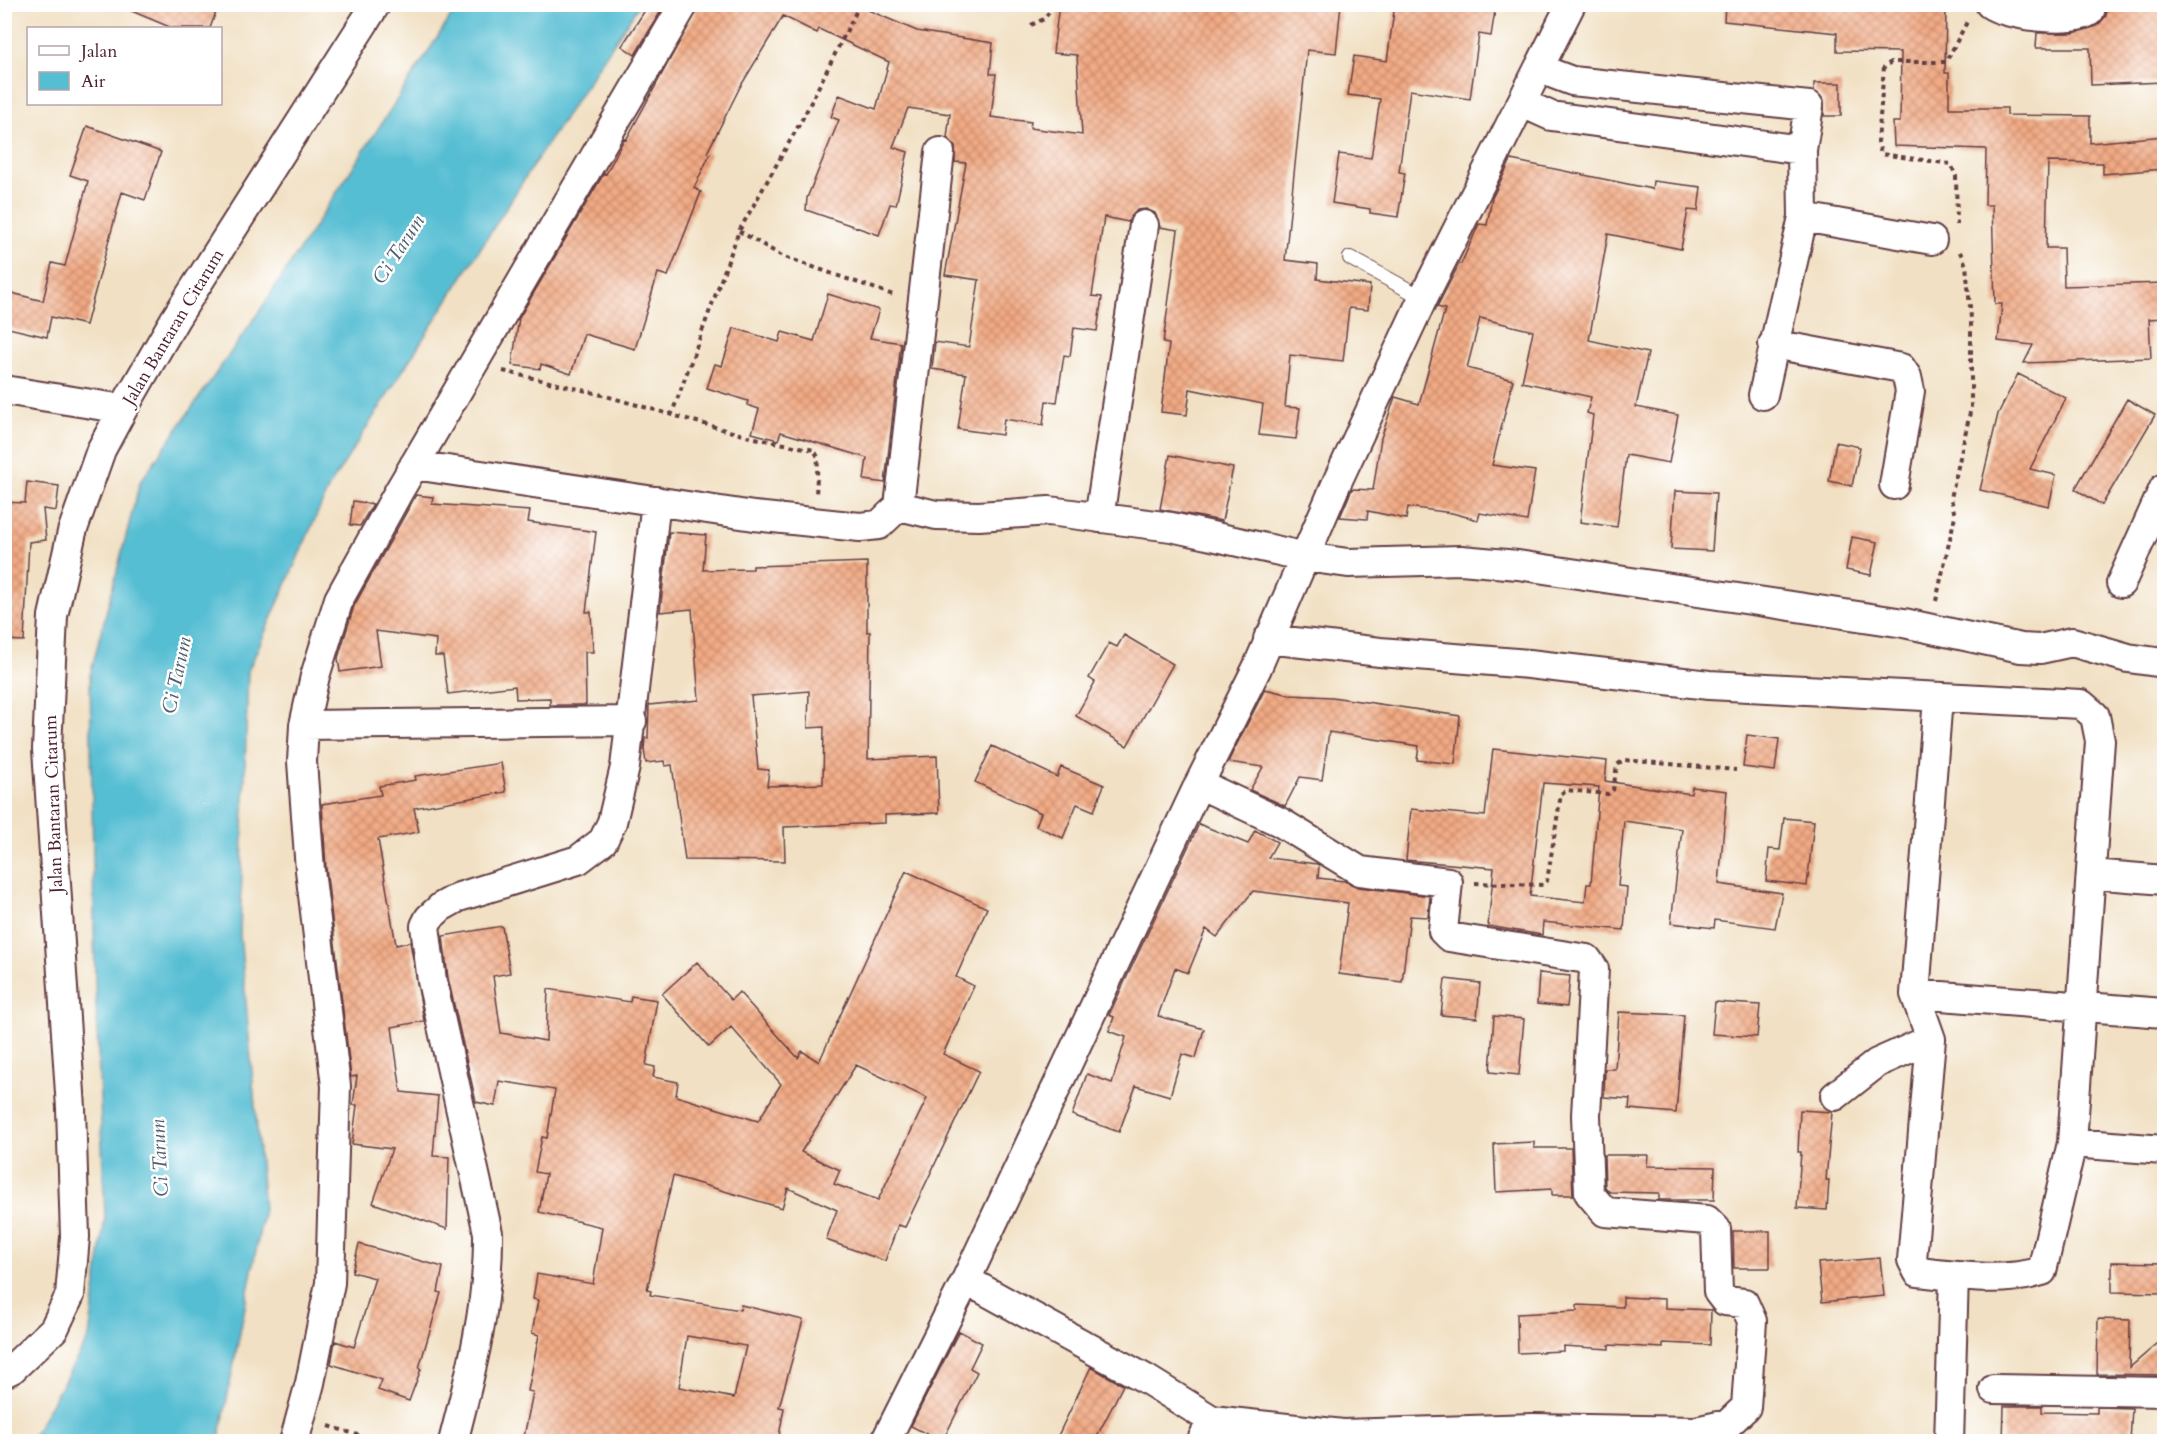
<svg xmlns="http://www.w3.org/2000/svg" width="2169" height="1446" viewBox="0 0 2169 1446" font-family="Cardo,serif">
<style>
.water{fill:#56bed3;stroke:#506e7f;stroke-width:1.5}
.building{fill:url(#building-cross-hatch);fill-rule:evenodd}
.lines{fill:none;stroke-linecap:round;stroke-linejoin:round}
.service-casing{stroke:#633c42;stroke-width:16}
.minor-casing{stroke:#633c42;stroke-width:32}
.path{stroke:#633c42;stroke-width:4;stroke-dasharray:4.5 4.5;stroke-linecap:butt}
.service{stroke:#fff;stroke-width:14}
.minor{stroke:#fff;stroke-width:28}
.labels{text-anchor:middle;stroke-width:5;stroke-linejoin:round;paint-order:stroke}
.street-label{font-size:18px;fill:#4a1f2b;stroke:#fff}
.water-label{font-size:20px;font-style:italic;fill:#4f5f6e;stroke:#fff}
</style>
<defs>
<pattern id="building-cross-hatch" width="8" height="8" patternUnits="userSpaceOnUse" patternTransform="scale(1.5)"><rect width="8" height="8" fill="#f2aa84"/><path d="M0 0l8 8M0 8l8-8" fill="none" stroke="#c68a6c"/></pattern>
</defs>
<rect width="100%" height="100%" fill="#fff"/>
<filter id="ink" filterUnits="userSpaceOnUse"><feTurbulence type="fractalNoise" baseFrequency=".0167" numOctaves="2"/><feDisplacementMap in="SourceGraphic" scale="12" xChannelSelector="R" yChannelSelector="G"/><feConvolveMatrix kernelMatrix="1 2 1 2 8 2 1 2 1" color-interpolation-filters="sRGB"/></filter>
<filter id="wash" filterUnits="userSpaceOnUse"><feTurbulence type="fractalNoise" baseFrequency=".008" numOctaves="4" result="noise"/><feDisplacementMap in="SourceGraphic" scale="24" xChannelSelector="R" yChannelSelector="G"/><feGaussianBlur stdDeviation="1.35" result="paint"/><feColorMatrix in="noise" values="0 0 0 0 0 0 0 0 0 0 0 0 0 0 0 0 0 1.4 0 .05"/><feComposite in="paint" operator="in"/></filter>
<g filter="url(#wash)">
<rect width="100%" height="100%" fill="#f1e0c3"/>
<path class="water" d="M 459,4 L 639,5 L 532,167 L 329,487 L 248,671 L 240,934 L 264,1209 L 219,1440 L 30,1441 L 89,1337 L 105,1217 L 95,982 L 90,675 L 140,482 L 261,309 Z"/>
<g id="blocks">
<path class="building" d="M 115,4 L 219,4 L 210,28 L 172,28 Z
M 649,4 L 665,4 L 635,55 L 622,46 Z
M 700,4 L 854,4 L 917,31 L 993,43 L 990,74 L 996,74 L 991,117 L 1031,122 L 1030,128 L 1082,135 L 1077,55 L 1053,53 L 1059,4 L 1341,4 L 1336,53 L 1307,50 L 1285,260 L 1318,264 L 1317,279 L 1370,285 L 1368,310 L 1349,308 L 1343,361 L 1290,355 L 1285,407 L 1300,408 L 1296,439 L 1259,435 L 1263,404 L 1190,389 L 1187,415 L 1161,412 L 1169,344 L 1163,343 L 1178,230 L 1160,227 L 1155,213 L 1146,209 L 1137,210 L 1128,222 L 1104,217 L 1092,296 L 1102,297 L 1097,331 L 1074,328 L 1070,356 L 1064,355 L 1057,402 L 1046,401 L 1043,425 L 1004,419 L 1002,435 L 958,429 L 966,374 L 932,369 L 935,342 L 969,347 L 979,280 L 945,275 L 966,163 L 955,162 L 955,146 L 947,138 L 950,114 L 908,108 L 893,147 L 908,152 L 896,205 L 890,204 L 879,235 L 806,210 L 807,198 L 839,120 L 831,117 L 839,95 L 876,109 L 889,62 L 819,29 L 817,33 L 783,16 L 740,87 L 707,153 L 710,154 L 694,188 L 701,192 L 668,276 L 658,273 L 635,349 L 584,334 L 571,374 L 541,364 L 540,369 L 512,365 L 519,318 L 604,173 L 606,174 L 624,139 L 626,140 Z
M 1395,4 L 1496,4 L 1491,36 L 1479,34 L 1470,99 L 1410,90 L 1399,172 L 1405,173 L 1398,217 L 1370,213 L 1370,209 L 1332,203 L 1339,154 L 1371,158 L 1380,99 L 1348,95 L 1354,56 L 1387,61 Z
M 1725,4 L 1946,4 L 1945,73 L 1949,73 L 1949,108 L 2007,108 L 2007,115 L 2090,116 L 2090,143 L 2164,136 L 2164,169 L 2103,174 L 2103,163 L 2048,162 L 2046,248 L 2063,248 L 2064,286 L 2164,283 L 2164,318 L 2149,319 L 2151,358 L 2024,363 L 2033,345 L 1998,341 L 2002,304 L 1995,304 L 1992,205 L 1985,205 L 1986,149 L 1894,146 L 1893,122 L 1900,122 L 1901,52 L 1837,51 L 1837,33 L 1724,21 Z
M 2108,4 L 2164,4 L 2164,82 L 2091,85 L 2090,48 L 2036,48 L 2037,33 L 2073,33 L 2097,26 L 2106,16 Z
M 1814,83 L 1841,83 L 1841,116 L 1824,116 L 1824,100 L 1814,91 Z
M 87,126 L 161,152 L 145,200 L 122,192 L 86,325 L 51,317 L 47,337 L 4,327 L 4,291 L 43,301 L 52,263 L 65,266 L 88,181 L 70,175 Z
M 1511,160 L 1652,189 L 1653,181 L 1701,187 L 1698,211 L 1688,210 L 1681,249 L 1608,234 L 1589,340 L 1648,353 L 1636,407 L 1678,415 L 1669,463 L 1626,455 L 1617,527 L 1580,522 L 1593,415 L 1587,413 L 1591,397 L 1522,382 L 1533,331 L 1480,318 L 1467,368 L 1513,380 L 1492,465 L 1535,471 L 1527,521 L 1480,513 L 1478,520 L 1452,513 L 1408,507 L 1406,519 L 1368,511 L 1367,519 L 1340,517 L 1352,489 L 1373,490 L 1381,438 L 1395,397 L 1419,404 L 1445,309 L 1437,307 L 1459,264 L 1461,264 L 1479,224 L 1487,225 L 1492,198 Z
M 828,294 L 879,310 L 870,338 L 901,343 L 885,483 L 864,480 L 867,458 L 781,432 L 778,440 L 752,433 L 759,409 L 747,405 L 748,401 L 707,388 L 715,364 L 722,366 L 734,328 L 779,342 L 782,332 L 814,341 Z
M 2018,374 L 2066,398 L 2030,469 L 2056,475 L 2049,506 L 1980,490 L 1998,414 Z
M 2127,399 L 2155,415 L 2102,505 L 2075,489 Z
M 1836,442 L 1860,447 L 1852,486 L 1829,481 Z
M 1170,455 L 1233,468 L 1222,521 L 1160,509 Z
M 27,482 L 59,486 L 56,511 L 43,509 L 46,540 L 29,542 L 24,641 L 4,640 L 4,502 L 25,503 Z
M 1675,491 L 1716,493 L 1712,551 L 1671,549 Z
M 416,495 L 433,497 L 432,504 L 530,511 L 528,522 L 596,532 L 586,612 L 591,612 L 593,652 L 585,652 L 586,705 L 550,705 L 550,698 L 516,699 L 515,686 L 448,694 L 443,656 L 435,656 L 436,639 L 376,631 L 381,666 L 340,672 L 338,658 L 354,606 Z
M 353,501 L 373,504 L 360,526 L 350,525 Z
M 669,532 L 706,535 L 703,570 L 753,569 L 753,566 L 867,562 L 867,632 L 870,632 L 868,759 L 937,756 L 939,813 L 885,815 L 885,823 L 784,827 L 785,861 L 685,860 L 672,765 L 665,766 L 664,761 L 646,763 L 644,749 L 645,738 L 648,738 L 649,705 L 699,700 L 692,609 L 660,612 ZM 809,691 L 808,728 L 824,727 L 823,784 L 767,786 L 769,770 L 758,769 L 751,696 Z
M 1852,537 L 1878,542 L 1871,575 L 1846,570 Z
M 1124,635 L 1173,664 L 1127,746 L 1076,716 L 1095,682 L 1089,678 L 1109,643 L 1117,647 Z
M 1265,689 L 1290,695 L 1332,697 L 1460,716 L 1455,764 L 1417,760 L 1419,746 L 1329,732 L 1322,780 L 1300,777 L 1285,806 L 1250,790 L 1263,767 L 1228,762 Z
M 1747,735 L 1779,739 L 1775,771 L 1743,767 Z
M 992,746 L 1057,777 L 1061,767 L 1104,785 L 1094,811 L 1077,804 L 1063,838 L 1036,826 L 1041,813 L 975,782 Z
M 1493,749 L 1607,761 L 1605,781 L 1691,794 L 1692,787 L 1727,791 L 1719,884 L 1782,893 L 1775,928 L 1715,920 L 1714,928 L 1671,923 L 1682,829 L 1624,821 L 1618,886 L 1627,887 L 1624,930 L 1543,922 L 1542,935 L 1488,926 L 1494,868 L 1406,860 L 1411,809 L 1485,816 ZM 1543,783 L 1599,787 L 1591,884 L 1587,884 L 1585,902 L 1530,896 Z
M 501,763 L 506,792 L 414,808 L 419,832 L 378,839 L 396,945 L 410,942 L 424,1021 L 392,1027 L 401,1092 L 438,1096 L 433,1156 L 449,1157 L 447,1229 L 373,1203 L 392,1149 L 352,1144 L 357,1105 L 353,1105 L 357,1076 L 351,1077 L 326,868 L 322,804 L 381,795 L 379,786 L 416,780 L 415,776 Z
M 1784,818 L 1814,821 L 1807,886 L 1766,881 L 1769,849 L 1780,850 Z
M 1199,824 L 1248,844 L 1255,830 L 1277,842 L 1268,858 L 1317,864 L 1319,865 L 1318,878 L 1344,881 L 1358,887 L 1430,896 L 1428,917 L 1410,916 L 1402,982 L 1339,974 L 1348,903 L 1253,891 L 1217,937 L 1206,929 L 1188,973 L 1175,968 L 1158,1016 L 1204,1029 L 1196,1058 L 1182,1054 L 1170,1096 L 1136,1086 L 1119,1132 L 1072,1115 L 1087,1074 L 1112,1083 L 1126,1037 L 1109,1031 L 1114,1017 L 1109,1015 Z
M 906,871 L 987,908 L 956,977 L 974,986 L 943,1054 L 979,1071 L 905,1227 L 898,1225 L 885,1261 L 826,1240 L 837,1210 L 788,1188 L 782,1208 L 673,1176 L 647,1290 L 651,1291 L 650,1295 L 740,1310 L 741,1305 L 803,1320 L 779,1407 L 784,1408 L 778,1442 L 523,1442 L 533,1392 L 528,1391 L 539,1335 L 532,1333 L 538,1300 L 533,1299 L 537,1274 L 593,1284 L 602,1227 L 539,1212 L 546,1174 L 535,1172 L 542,1137 L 547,1138 L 555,1090 L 499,1081 L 495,1106 L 476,1102 L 448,978 L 443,936 L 502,926 L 510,973 L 493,976 L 501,1033 L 546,1041 L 548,989 L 630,1002 L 631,996 L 657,1000 L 646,1065 L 655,1067 L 653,1077 L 678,1082 L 676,1096 L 758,1121 L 781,1084 L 731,1027 L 709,1047 L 662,994 L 697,962 L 731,1000 L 739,992 L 798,1058 L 802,1051 L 819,1062 ZM 856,1065 L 927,1098 L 878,1200 L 834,1184 L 840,1170 L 801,1152 ZM 687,1336 L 746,1346 L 734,1398 L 679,1387 Z
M 1539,973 L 1570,976 L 1567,1007 L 1537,1004 Z
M 1445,979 L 1480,983 L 1477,1018 L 1441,1015 Z
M 1715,1002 L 1760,1005 L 1757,1037 L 1712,1034 Z
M 1619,1012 L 1684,1015 L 1676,1113 L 1629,1109 L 1630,1099 L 1604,1097 L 1605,1069 L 1615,1069 Z
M 1494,1016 L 1524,1019 L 1519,1075 L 1490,1072 Z
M 1800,1110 L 1832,1112 L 1826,1180 L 1829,1180 L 1827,1210 L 1797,1208 L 1801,1152 L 1798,1152 Z
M 1534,1142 L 1534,1148 L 1571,1148 L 1573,1195 L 1552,1195 L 1552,1189 L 1496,1192 L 1494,1144 Z
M 1604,1155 L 1648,1155 L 1647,1166 L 1715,1167 L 1714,1200 L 1659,1200 L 1659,1193 L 1610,1192 L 1605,1187 Z
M 1733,1231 L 1770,1231 L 1770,1268 L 1734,1268 Z
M 359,1244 L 443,1267 L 438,1292 L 441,1293 L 419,1368 L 421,1369 L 409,1401 L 378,1390 L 382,1380 L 331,1364 L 335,1341 L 354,1347 L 375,1278 L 352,1272 Z
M 1880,1258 L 1884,1296 L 1822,1302 L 1818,1263 Z
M 2112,1262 L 2164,1263 L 2164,1293 L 2112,1292 Z
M 1623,1297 L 1665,1299 L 1665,1308 L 1711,1310 L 1710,1345 L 1663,1343 L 1663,1348 L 1609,1345 L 1609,1349 L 1563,1346 L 1563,1351 L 1518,1353 L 1517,1314 L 1577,1311 L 1577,1305 L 1623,1307 Z
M 2098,1319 L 2130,1320 L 2129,1368 L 2164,1338 L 2164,1375 L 2097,1374 Z
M 959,1331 L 982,1343 L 970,1368 L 977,1372 L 942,1442 L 911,1426 Z
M 1091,1367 L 1123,1385 L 1111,1409 L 1094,1442 L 1055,1442 Z
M 2004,1406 L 2042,1406 L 2042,1412 L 2097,1413 L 2097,1407 L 2132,1408 L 2130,1442 L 2003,1441 Z"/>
</g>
</g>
<g filter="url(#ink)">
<use href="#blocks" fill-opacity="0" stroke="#633c42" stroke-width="1.5"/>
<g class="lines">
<g class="service-casing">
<path id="service" d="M 1350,258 L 1423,298"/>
</g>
<g class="minor-casing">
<path id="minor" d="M 1990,4 C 2006,16 2075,24 2090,11 L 2092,4
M 1540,69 L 1572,81 L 1809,106 L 1802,150 L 1803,217 L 1763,395
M 1522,103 L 1551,116 L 1802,150
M 1803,217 L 1932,240
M 1773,344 L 1901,368 L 1907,377 L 1910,391 L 1894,485
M 4,390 L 123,409
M 414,465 L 754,516 L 860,527 L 879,525 L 899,506 L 940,152
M 899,506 L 936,515 L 979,516 L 1049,511 L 1171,527 L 1306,557 L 1348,563 L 1461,560 L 1518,565 L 1904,623 L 2021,648 L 2040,649 L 2072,642 L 2128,658 L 2164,663
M 1099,518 L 1144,225
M 2121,583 L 2164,488
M 1268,639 L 1380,652 L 1529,664 L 1709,685 L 2081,704 L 2095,716 L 2100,741 L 2072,1143 L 2042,1271 C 2004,1283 1958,1276 1918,1272 L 1912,1260 L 1931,1039 L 1915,994 L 1938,698
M 304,725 L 632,721
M 2092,874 L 2164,880
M 1915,994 L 2164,1013
M 1835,1096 L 1877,1063 L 1931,1039
M 2072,1143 L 2164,1150
M 966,1280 L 1146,1379 L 1212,1420 L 1343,1434 L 1533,1428 L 1696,1431 L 1728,1424 L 1746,1407 L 1752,1321 L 1744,1303 L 1725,1301 L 1718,1292 L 1716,1229 L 1707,1220 L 1605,1212 L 1589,1193 L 1586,1115 L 1594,969 L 1587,959 L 1449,937 L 1443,931 L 1448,882 L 1360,871 L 1280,822 L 1199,784
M 4,1373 L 12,1369 L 54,1329 L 70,1295 L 75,1237 L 71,1108 L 47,749 L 53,616 L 72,532 L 101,450 L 123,409 L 175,319 L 376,4
M 1994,1389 L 2164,1392
M 294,1442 L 310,1383 L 330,1283 L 336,1086 L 310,870 L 302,762 L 304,725 L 315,676 L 339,599 L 399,491 L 684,4
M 453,1442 C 471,1373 489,1304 488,1233 L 432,981 L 425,926 L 429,918 L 441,907 L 459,897 L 578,860 L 603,841 L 612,822 L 625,767 L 656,501
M 885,1442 L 966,1280 L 1199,784 L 1257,668 L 1338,480 L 1423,298 L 1571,4
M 1201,1442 L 1212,1420
M 1949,1442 L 1954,1276"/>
</g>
<path class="path" d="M 1031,25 L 1044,19 L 1055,4
M 1957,225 L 1956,176 L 1951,164 L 1881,154 L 1878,142 L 1884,67 L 1891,62 L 1946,62 L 1968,20
M 739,231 L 782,256 L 896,296
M 503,371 L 595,393 L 750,437 L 814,450 L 818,457 L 816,495
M 671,416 L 739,231 L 804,116 L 860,4
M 1936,601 L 1955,516 L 1951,498 L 1971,408 L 1971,318 L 1966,265 L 1959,250
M 1475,883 L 1543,885 L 1547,881 L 1561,794 L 1566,790 L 1608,794 L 1613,790 L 1617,765 L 1624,760 L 1736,770
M 329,1426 L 380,1442"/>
<use href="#service" class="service"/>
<use href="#minor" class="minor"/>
</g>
</g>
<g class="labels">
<g class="street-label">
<text transform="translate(173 327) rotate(-59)" y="6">Jalan Bantaran Citarum</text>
<text transform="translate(53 804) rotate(-92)" y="6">Jalan Bantaran Citarum</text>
</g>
<g class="water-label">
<text transform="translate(398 249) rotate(-57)" y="7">Ci Tarum</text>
<text transform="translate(176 675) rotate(-78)" y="7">Ci Tarum</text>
<text transform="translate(159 1158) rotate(-93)" y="7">Ci Tarum</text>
</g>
</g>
<rect width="2169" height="1446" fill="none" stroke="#fff" stroke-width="24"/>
<rect x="27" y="27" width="195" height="78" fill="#ffffff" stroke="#b7a5aa" stroke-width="1.5"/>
<rect x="39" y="46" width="30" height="9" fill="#ffffff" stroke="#b7a5aa" stroke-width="1.5"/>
<text x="81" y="57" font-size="18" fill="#4a1f2b">Jalan</text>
<rect x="39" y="72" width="30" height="18" fill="#56bed3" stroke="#b7a5aa" stroke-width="1.5"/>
<text x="81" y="87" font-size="18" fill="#4a1f2b">Air</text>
</svg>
